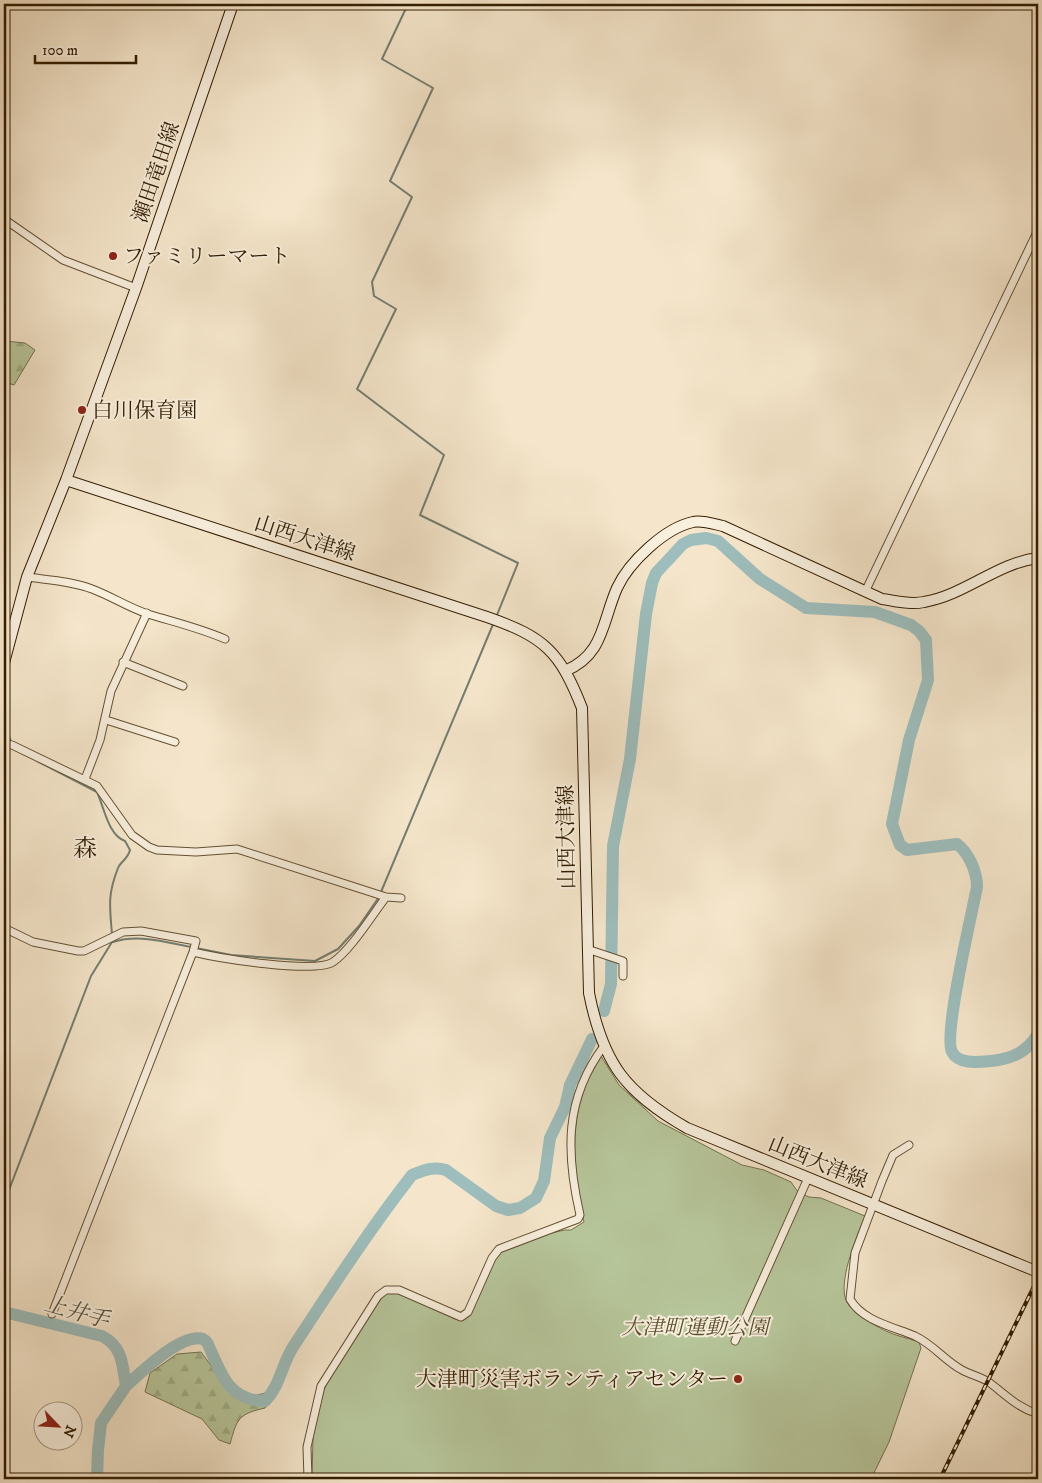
<svg xmlns="http://www.w3.org/2000/svg" width="1042" height="1483" viewBox="0 0 1042 1483" font-family="'IM FELL DW Pica','Noto Serif JP',serif">
<style>
.green{fill:#b7c69b;stroke:#75724e}
.forest{fill:url(#forest-firs);stroke:#75724e}
.lines{fill:none;stroke-linecap:round;stroke-linejoin:round}
.stream{stroke:#737e71;stroke-width:2}
.river{stroke:#9dbebd;stroke-width:12}
.street-casing{stroke:#645033;stroke-width:9}
.secondary-casing{stroke:#331e00;stroke-width:12}
.street{stroke:#f8efdd;stroke-width:7}
.secondary{stroke:#f8efdd;stroke-width:10}
.rail-casing{stroke:#331e00;stroke-width:4}
.rail{stroke:#f8efdd;stroke-width:2;stroke-dasharray:5.5;stroke-linecap:butt}
.poi-dot{fill:#8f2418;stroke:#f8efdd;stroke-width:2}
.labels{text-anchor:middle;stroke-width:4;stroke-linejoin:round;paint-order:stroke}
.street-label{font-size:21px;fill:#331e00;stroke:#f8efdd}
.poi-label{font-size:21px;fill:#331e00;stroke:#f8efdd;text-anchor:start}
.park-label{font-size:21px;font-style:italic;fill:#5b502e;stroke:#f8efdd}
.water-label{font-size:22px;font-style:italic;fill:#585642;stroke:#f8efdd}
.quarter-label{font-size:24px;fill:#331e00;stroke:#f8efdd}
</style>
<defs>
<pattern id="forest-firs" width="22" height="20" patternUnits="userSpaceOnUse" patternTransform="scale(1.25)"><rect width="22" height="20" fill="#b7c69b"/><path d="M5 1l3.5 6h-7zM16 11l3.5 6h-7z" fill="#9eaa84"/></pattern>
</defs>
<rect width="100%" height="100%" fill="#f5e6cb"/>
<filter id="stains"><feTurbulence type="fractalNoise" baseFrequency=".004" numOctaves="4"/><feColorMatrix values="0 0 0 0 .2 0 0 0 0 .09 0 0 0 0 .02 0 0 0 .5 -.17"/></filter>
<radialGradient id="worn" r=".72"><stop offset=".6" stop-color="#630" stop-opacity="0"/><stop offset="1" stop-color="#630" stop-opacity=".3"/></radialGradient>
<path class="green" d="M 601,1056 L 619,1085 L 658,1121 L 742,1165 L 764,1170 L 791,1182 L 798,1192 L 809,1197 L 821,1198 L 865,1216 C 857,1236 840,1276 845,1297 C 848,1312 874,1325 886,1331 C 896,1336 908,1338 919,1342 L 921,1348 L 889,1442 L 871,1479 L 312,1479 L 313,1437 L 322,1394 L 332,1373 L 379,1299 L 389,1292 L 398,1293 L 455,1319 L 463,1320 L 469,1315 C 477,1297 489,1263 503,1251 C 517,1239 548,1234 565,1230 L 571,1230 L 584,1222 C 571,1167 567,1104 601,1056 Z"/>
<path class="forest" d="M 4,341 L 25,343 L 35,350 L 14,385 L 4,382 Z
M 201,1352 C 214,1369 230,1396 254,1395 C 263,1395 273,1390 281,1387 L 265,1408 C 238,1414 237,1419 230,1444 L 219,1440 L 202,1419 L 145,1392 L 150,1373 L 177,1354 Z"/>
<g class="lines">
<path class="stream" d="M 408,4 L 382,59 L 433,88 L 390,181 L 412,197 L 372,282 L 374,296 L 396,309 L 357,389 L 444,455 L 420,515 L 518,563 L 497,615
M 4,722 L 11,742
M 37,761 L 97,792 C 104,807 108,835 125,841 L 130,850 C 128,859 120,862 118,868 C 107,896 110,907 112,935
M 381,892 L 494,622
M 113,942 C 139,934 165,942 191,947
M 196,948 L 231,955 L 315,961 L 338,949 L 359,926 L 379,897
M 4,1203 L 91,976 L 112,942"/>
<path class="river" d="M 604,1011 L 611,984 L 613,846 L 630,759 L 646,614 L 652,583 L 656,573 L 683,544 L 691,540 L 706,538 L 718,541 L 760,579 L 806,608 L 875,612 L 911,625 L 919,631 L 926,640 L 928,680 L 909,740 L 892,824 L 900,845 L 907,850 L 957,844 C 969,853 977,872 977,887 C 972,913 943,1035 952,1052 C 959,1065 979,1062 991,1061 C 1012,1059 1027,1052 1038,1034
M 4,1312 L 102,1336 C 123,1347 122,1364 126,1386 L 101,1423 L 98,1450 L 97,1479
M 126,1386 C 140,1373 182,1332 203,1339 C 208,1341 209,1347 211,1351 C 223,1379 232,1401 265,1401 C 280,1386 282,1364 293,1347 C 331,1289 369,1230 412,1175 C 424,1170 433,1166 446,1170 L 496,1206 L 508,1210 L 520,1208 L 536,1198 L 544,1181 L 550,1138 L 565,1107 L 570,1085 L 592,1039"/>
<g class="street-casing">
<path id="street" d="M 4,219 L 63,260 L 136,288
M 27,577 C 48,580 72,581 92,589 C 111,596 129,608 148,614 C 174,622 200,628 225,639
M 865,592 L 1038,230
M 123,662 L 183,686
M 106,720 L 175,742
M 4,743 L 12,745 L 97,786 L 132,835 L 149,847 L 157,850 L 196,852 L 237,849 L 386,897 L 401,898
M 85,779 L 100,740 L 111,691 L 147,613
M 4,928 L 33,942 L 78,951 L 84,951 L 123,932 L 141,931 L 196,941 L 193,952 L 52,1314
M 587,949 L 623,961 L 623,976
M 193,952 C 218,958 314,974 333,962 C 350,951 373,914 386,897
M 909,1145 L 893,1155 L 882,1181 L 855,1253 L 850,1299 C 862,1321 894,1327 915,1336 C 934,1345 945,1361 962,1370 C 971,1375 982,1377 990,1383 C 1006,1395 1018,1408 1038,1414
M 735,1341 L 808,1178
M 308,1479 L 307,1447 L 321,1386 L 378,1296 L 386,1290 L 399,1290 L 461,1317 L 468,1312 L 492,1258 L 499,1249 L 578,1219 L 580,1215 C 566,1153 564,1099 604,1046"/>
</g>
<g class="secondary-casing">
<path id="secondary" d="M 66,480 L 487,617 C 545,637 560,652 582,708 L 589,993 C 603,1064 626,1093 687,1128 L 1038,1272
M 4,663 L 27,577 L 66,480 L 136,288 L 233,4
M 565,671 C 604,655 602,622 617,588 C 629,562 665,528 693,522 C 701,520 714,524 723,526 L 882,599 C 896,601 910,605 924,602 C 965,595 997,563 1038,558"/>
</g>
<use href="#street" class="street"/>
<use href="#secondary" class="secondary"/>
<g class="rail-casing">
<path id="rail" d="M 940,1479 L 1038,1278"/>
</g>
<use href="#rail" class="rail"/>
</g>
<g class="poi-dot">
<circle cx="113" cy="256" r="5"/>
<circle cx="82" cy="410" r="5"/>
<circle cx="738" cy="1379" r="5"/>
</g>
<g class="labels">
<g class="street-label">
<text transform="translate(156 172) rotate(-71)" y="7">瀬田竜田線</text>
<text transform="translate(305 538) rotate(18)" y="7">山西大津線</text>
<text transform="translate(566 837) rotate(-91)" y="7">山西大津線</text>
<text transform="translate(818 1162) rotate(22)" y="7">山西大津線</text>
</g>
<g class="poi-label">
<text x="123" y="263">ファミリーマート</text>
<text x="92" y="417">白川保育園</text>
<text x="728" y="1386" text-anchor="end">大津町災害ボランティアセンター</text>
</g>
<g class="park-label">
<text x="695" y="1334">大津町運動公園</text>
</g>
<g class="water-label">
<text transform="translate(77 1311) rotate(16)" y="8">上井手</text>
</g>
<g class="quarter-label">
<text x="85" y="856">森</text>
</g>
</g>
<rect width="1042" height="1483" fill="none" stroke="#f5e6cb" stroke-width="20"/>
<rect x="5" y="5" width="1032" height="1473" fill="none" stroke="#331e00" stroke-width="2.5"/>
<rect x="10" y="10" width="1022" height="1463" fill="none" stroke="#331e00"/>
<g transform="translate(58 1426) rotate(115)"><circle r="24" fill="#f8efdd" stroke="#a99b85"/>
<path d="M0-4L9 19L0 12L-9 19Z" fill="#8f2418"/>
<text y="-8" font-size="14" font-weight="bold" text-anchor="middle" fill="#331e00">N</text>
</g>
<path d="M35 55v8h101v-8" fill="none" stroke="#331e00" stroke-width="2.5"/>
<text x="42" y="55" font-size="15" fill="#331e00" stroke="#f8efdd" stroke-width="4" paint-order="stroke">100 m</text>
<rect width="100%" height="100%" filter="url(#stains)"/>
<rect width="100%" height="100%" fill="url(#worn)"/>
</svg>
